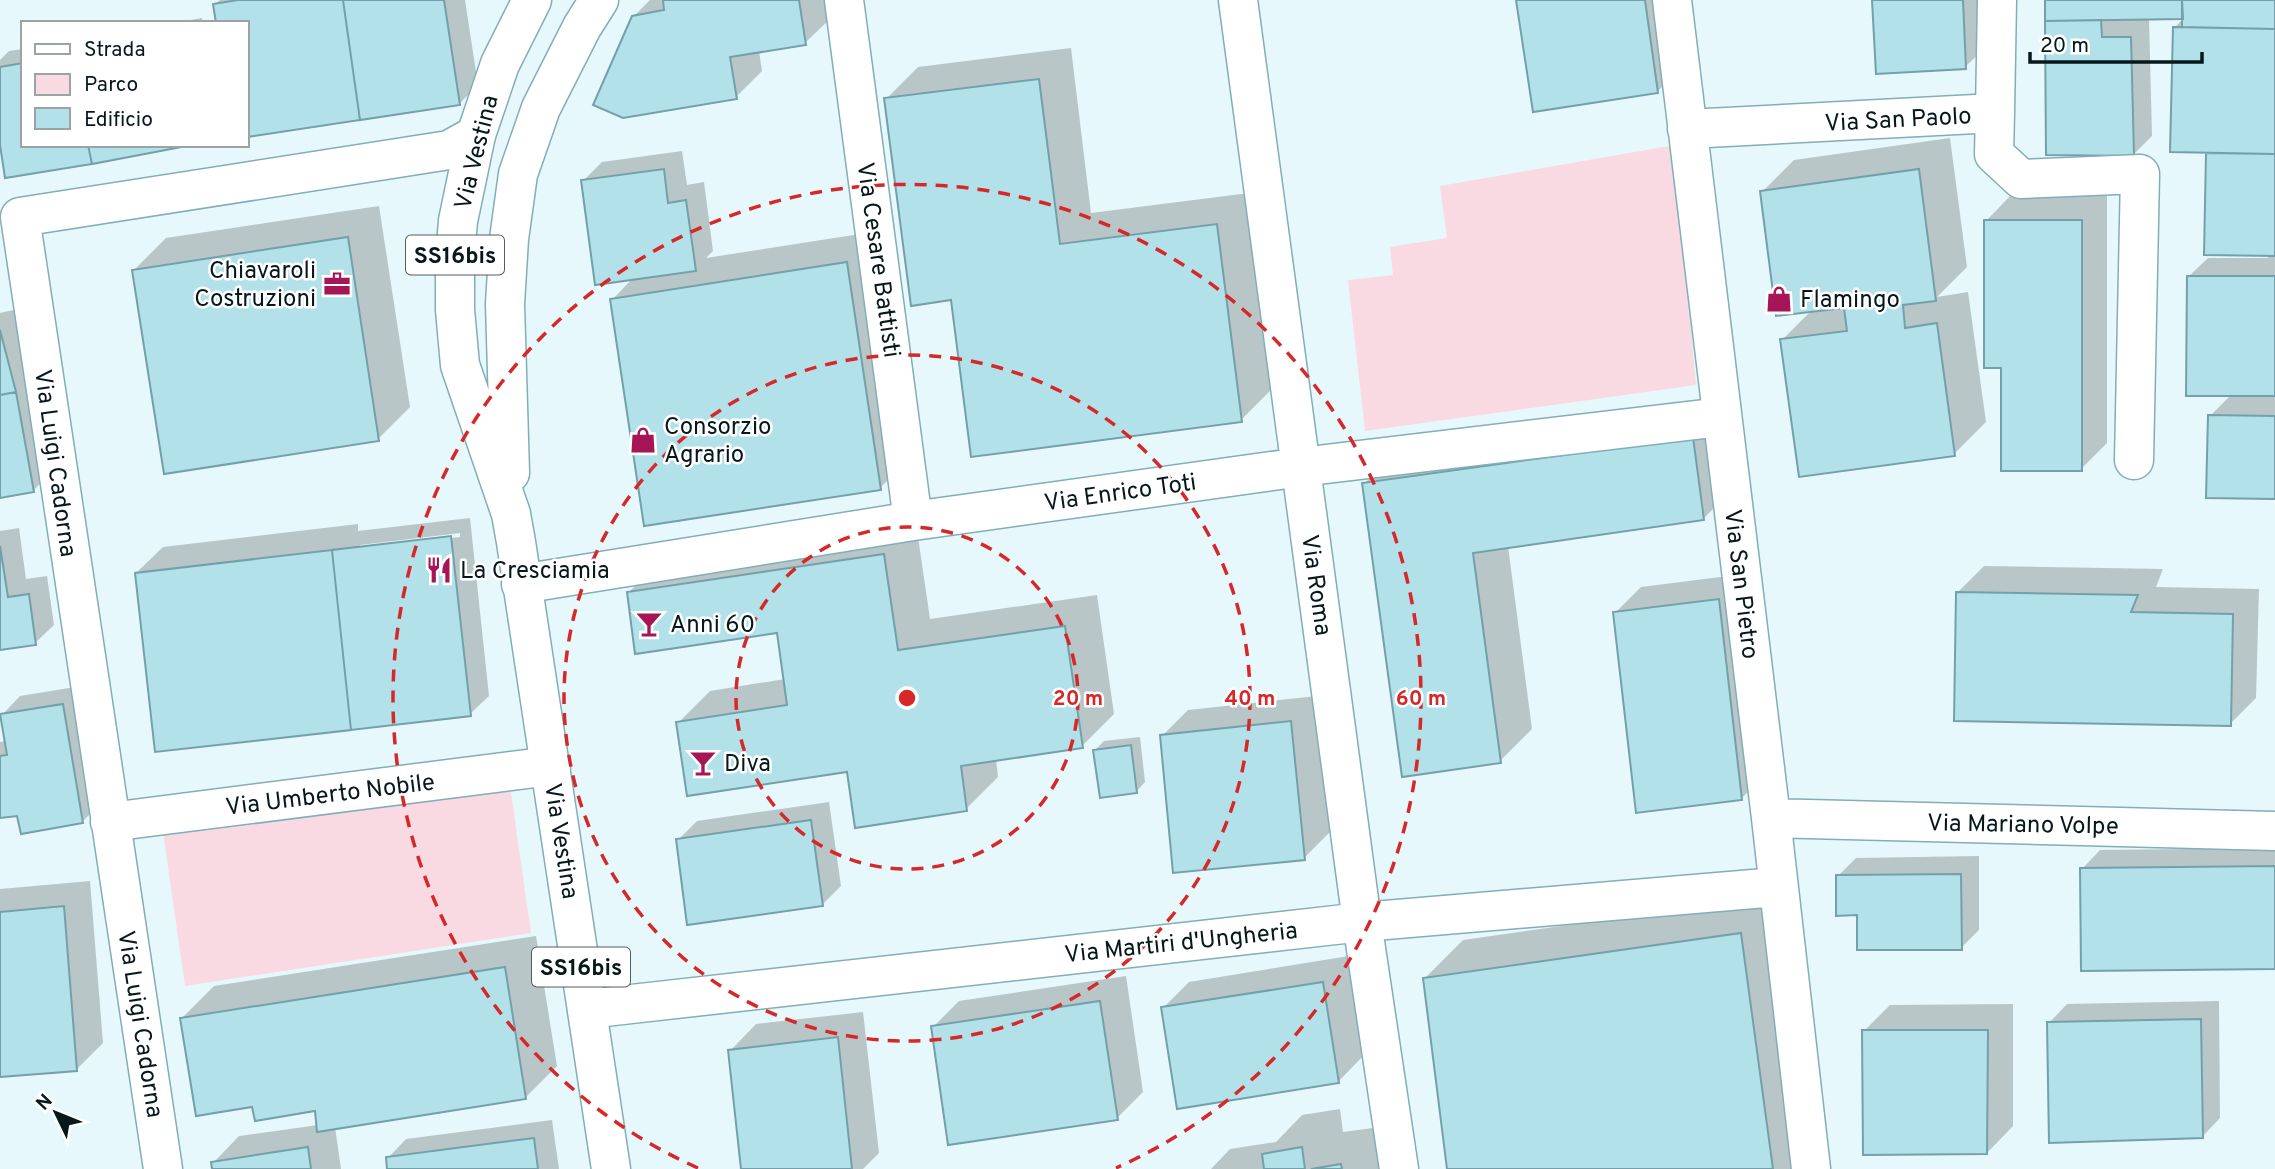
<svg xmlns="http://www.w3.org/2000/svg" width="2275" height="1169" viewBox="0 0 2275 1169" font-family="Overpass,sans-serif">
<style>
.green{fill:#f9dae2}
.shadow{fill:#0003;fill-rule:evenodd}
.building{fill:#b3e1ea;stroke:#74a0a9;stroke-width:2}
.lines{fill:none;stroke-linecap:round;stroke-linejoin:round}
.minor-casing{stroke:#82aeb7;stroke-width:41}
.major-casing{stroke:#82aeb7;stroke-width:41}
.minor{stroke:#fff;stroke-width:38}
.major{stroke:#fff;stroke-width:38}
.ring{fill:none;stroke:#d62828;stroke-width:3.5;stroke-dasharray:12 9}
.labels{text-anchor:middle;stroke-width:5;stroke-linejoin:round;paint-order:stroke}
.shield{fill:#fff;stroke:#515d5f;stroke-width:2}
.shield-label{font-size:23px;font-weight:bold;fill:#06181b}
.street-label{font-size:24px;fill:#06181b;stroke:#fff}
.poi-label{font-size:24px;fill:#06181b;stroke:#fff;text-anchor:start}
.centre{fill:#d62828;stroke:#fff;stroke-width:3.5}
.ring-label{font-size:21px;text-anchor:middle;font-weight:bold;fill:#d62828;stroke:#fff;stroke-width:5;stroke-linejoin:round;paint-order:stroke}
</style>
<rect width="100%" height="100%" fill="#e6f8fb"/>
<path class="green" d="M 1675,145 L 1696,385 L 1365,431 L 1348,280 L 1393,275 L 1390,247 L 1447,238 L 1440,186 Z
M 509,779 L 531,933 L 185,986 L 163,832 Z"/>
<path class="shadow" d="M 220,0 L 465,0 L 478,85 L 459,104 L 247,135 L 247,23 L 215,4 Z
M 650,0 L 829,0 L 832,17 L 805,43 L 759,51 L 762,71 L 736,97 L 633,17 Z
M 1518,0 L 1665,0 L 1676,73 L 1657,92 Z
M 1874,0 L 1981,0 L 1984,49 L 1965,67 Z
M 2046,0 L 2275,0 L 2275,497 L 2210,416 L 2231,395 L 2189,276 L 2208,258 L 2268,258 L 2268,254 L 2206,253 L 2208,151 L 2175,27 L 2185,17 L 2149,18 L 2152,136 L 2134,154 Z
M 202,18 L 203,23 L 173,23 Z
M 1071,48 L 1091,213 L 1249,193 L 1273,388 L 1241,420 L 953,298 L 886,99 L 918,67 Z
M 23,49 L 23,145 L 7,176 L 0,134 L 0,60 L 9,51 Z
M 1950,138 L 1967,267 L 1937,297 L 1968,292 L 1986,422 L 1954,454 L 1782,340 L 1812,310 L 1762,192 L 1794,160 Z
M 682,151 L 687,185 L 704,182 L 713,251 L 706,258 L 879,231 L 912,456 L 880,488 L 612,300 L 633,278 L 583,181 L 602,162 Z
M 2012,194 L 2107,194 L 2107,443 L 2081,469 L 2003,366 L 1986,221 Z
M 379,206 L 410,407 L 378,439 L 134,270 L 166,238 Z
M 18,309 L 52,471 L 34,490 L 0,496 L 0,313 Z
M 1724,406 L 1735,487 L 1703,519 L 1508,546 L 1532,729 L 1500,761 L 1364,484 L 1396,452 Z
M 470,518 L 489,696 L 470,714 L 136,573 L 163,547 L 358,524 L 358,531 ZM 460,533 L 460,537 L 360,548 L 360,545 Z
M 916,523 L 930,619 L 1097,595 L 1114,714 L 1082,746 L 996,759 L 998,777 L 966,809 L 848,770 L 678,723 L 710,691 L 785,679 L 779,631 L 628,593 L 660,561 Z
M 19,528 L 26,579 L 47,576 L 54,625 L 35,643 L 0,648 L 0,531 Z
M 1984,566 L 2163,569 L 2156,587 L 2259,589 L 2256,698 L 2230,724 L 1958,592 Z
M 1744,574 L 1767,772 L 1741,799 L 1615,613 L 1641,587 Z
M 81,686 L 101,803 L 82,822 L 19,814 L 0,817 L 0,742 L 6,741 L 2,715 L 20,696 Z
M 1317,696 L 1330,832 L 1304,858 L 1162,736 L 1188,710 Z
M 1140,737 L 1145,782 L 1136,792 L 1095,750 L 1104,741 Z
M 829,802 L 841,886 L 822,905 L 678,840 L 697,821 Z
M 2275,848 L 2275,967 L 2082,869 L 2100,850 Z
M 1979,856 L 1979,930 L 1961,948 L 1859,914 L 1838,876 L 1856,858 Z
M 90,881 L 103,1043 L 77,1069 L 0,1076 L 0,889 Z
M 1779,895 L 1817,1169 L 1450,1169 L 1424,979 L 1463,940 Z
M 536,936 L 557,1066 L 525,1098 L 335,1127 L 341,1169 L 214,1169 L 213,1163 L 239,1136 L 318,1125 L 316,1109 L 254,1105 L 182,1018 L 214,986 Z
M 1349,956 L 1364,1055 L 1338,1082 L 1163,1008 L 1189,982 Z
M 1126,976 L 1143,1092 L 1117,1118 L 933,1027 L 959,1001 Z
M 2219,1001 L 2220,1118 L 2202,1137 L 2049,1023 L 2067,1004 Z
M 2013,1004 L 2013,1126 L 1987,1153 L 1864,1031 L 1890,1005 Z
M 863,1012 L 879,1153 L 863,1169 L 743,1169 L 730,1051 L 756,1024 Z
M 1340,1109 L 1343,1132 L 1380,1127 L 1386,1169 L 1211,1169 L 1230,1149 L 1276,1142 L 1302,1115 Z
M 552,1120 L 559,1169 L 389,1169 L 388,1158 L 406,1139 Z"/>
<path class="building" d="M 238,0 L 343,0 L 360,120 L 247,137 L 247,23 L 216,23 L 213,4 Z
M 343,0 L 444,0 L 460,105 L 360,120 Z
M 663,0 L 799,0 L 806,45 L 730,57 L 737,99 L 623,118 L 593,105 L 632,16 L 664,10 Z
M 1516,0 L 1645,0 L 1658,93 L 1533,112 Z
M 1872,0 L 1963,0 L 1966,69 L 1876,74 Z
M 2045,0 L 2182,0 L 2183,19 L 2045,21 Z
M 2182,0 L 2275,0 L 2275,29 L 2182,27 Z
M 2101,20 L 2102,37 L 2131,37 L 2134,156 L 2046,155 L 2045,21 Z
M 2173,27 L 2275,29 L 2275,154 L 2170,152 Z
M 23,63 L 23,145 L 88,145 L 92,164 L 5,178 L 0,145 L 0,67 Z
M 1039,79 L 1060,244 L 1217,224 L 1242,422 L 971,457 L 951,300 L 911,306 L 884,98 Z
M 88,145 L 192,145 L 92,164 Z
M 2206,153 L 2275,154 L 2275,256 L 2204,255 Z
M 664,169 L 668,203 L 686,200 L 696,271 L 595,285 L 581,180 Z
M 1919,169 L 1936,301 L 1903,305 L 1905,328 L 1937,323 L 1955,456 L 1799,477 L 1780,339 L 1847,331 L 1844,308 L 1776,316 L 1760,191 Z
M 1984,220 L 2082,220 L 2082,471 L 2001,471 L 2001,368 L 1984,368 Z
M 348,237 L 379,441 L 164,474 L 132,270 Z
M 847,262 L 881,490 L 644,526 L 610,299 Z
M 2187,276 L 2275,276 L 2275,396 L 2186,396 Z
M 0,330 L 16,392 L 0,395 Z
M 16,392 L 34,492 L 0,498 L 0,395 Z
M 2208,415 L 2275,416 L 2275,499 L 2206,498 Z
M 1693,437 L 1704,520 L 1473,553 L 1501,763 L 1402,777 L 1362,483 Z
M 451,536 L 471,716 L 351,730 L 332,550 Z
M 0,546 L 8,597 L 29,594 L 36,645 L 0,650 Z
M 332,550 L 351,730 L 155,752 L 135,573 Z
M 884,554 L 898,650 L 1065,626 L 1083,748 L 961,766 L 967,811 L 855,828 L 847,772 L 687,796 L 676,722 L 787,705 L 777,633 L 635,654 L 627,592 Z
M 1956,592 L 2138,595 L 2131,612 L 2233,614 L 2231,726 L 1954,721 Z
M 1719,599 L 1742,800 L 1636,813 L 1613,612 Z
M 63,704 L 83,823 L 21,834 L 17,816 L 0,818 L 0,756 L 7,755 L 0,714 Z
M 1291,721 L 1305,860 L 1173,873 L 1160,735 Z
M 1131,745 L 1137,793 L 1100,798 L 1093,750 Z
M 811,820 L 823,906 L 687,925 L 676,839 Z
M 2275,866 L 2275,969 L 2081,971 L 2080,868 Z
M 1961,874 L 1962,950 L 1857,950 L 1857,915 L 1836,916 L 1836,875 Z
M 64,906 L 77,1071 L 0,1077 L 0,912 Z
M 1741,933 L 1773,1169 L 1447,1169 L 1423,978 Z
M 505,967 L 526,1099 L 317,1132 L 315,1111 L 255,1121 L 252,1107 L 196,1116 L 180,1018 Z
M 1323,982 L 1339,1083 L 1177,1109 L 1161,1007 Z
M 1100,1001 L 1118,1120 L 948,1145 L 931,1026 Z
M 2201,1019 L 2203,1138 L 2049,1143 L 2047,1022 Z
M 1862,1030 L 1988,1030 L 1987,1154 L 1863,1155 Z
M 838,1037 L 852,1169 L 741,1169 L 728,1050 Z
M 534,1138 L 538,1169 L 387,1169 L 386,1157 Z
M 308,1147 L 311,1169 L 212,1169 L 211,1162 Z
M 1302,1147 L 1305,1169 L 1264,1169 L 1262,1154 Z
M 1341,1164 L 1342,1169 L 1311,1169 Z"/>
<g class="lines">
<g class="minor-casing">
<path id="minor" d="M 844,0 L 913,521
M 1238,0 L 1362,922 L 1399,1169
M 1672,0 L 1771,818 L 1811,1169
M 1995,113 L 1994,154 L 2021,179 L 2140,174 L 2134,460
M 1687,129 L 1995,113 L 1997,0
M 521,584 L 913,521 L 1301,467 L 1721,417
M 1771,818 L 2275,831
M 110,822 L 551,766
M 587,1009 L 1362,922 L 1777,887
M 163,1169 L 20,217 L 449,150 L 476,135"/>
</g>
<g class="major-casing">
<path id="major" d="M 532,0 L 500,64 L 476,135 L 458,221 L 455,257 L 455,310 L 460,365 L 511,514 L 516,542 L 611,1169
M 510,473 L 505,304 L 509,239 L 518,174 L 541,108 L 582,27 L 599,0"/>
</g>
<use href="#minor" class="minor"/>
<use href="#major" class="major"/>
</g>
<g class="ring">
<circle cx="907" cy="698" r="171"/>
<circle cx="907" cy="698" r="343"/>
<path d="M698 1168A514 514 0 1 1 1116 1168"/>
</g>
<defs>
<g id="office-bare" transform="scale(2.1)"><path d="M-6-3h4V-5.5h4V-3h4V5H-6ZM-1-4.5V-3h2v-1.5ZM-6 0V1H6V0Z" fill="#a61657" stroke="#fff" stroke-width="2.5" paint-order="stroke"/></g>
<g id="shop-bare" transform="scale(2.1)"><path d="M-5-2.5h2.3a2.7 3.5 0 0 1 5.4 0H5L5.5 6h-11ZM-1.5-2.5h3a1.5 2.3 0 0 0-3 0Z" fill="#a61657" stroke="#fff" stroke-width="2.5" paint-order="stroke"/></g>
<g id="restaurant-bare" transform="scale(2.1)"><path d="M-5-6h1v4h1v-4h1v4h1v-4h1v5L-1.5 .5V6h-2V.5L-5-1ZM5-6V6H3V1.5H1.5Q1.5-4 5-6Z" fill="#a61657" stroke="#fff" stroke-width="2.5" paint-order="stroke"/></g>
<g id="bar-bare" transform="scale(2.1)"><path d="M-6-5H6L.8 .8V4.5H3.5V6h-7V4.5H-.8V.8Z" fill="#a61657" stroke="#fff" stroke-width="2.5" paint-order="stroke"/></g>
</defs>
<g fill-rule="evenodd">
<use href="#office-bare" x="337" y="284"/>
<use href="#shop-bare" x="1779" y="299"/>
<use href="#shop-bare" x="643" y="440"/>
<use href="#restaurant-bare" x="439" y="570"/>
<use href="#bar-bare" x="649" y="624"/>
<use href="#bar-bare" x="703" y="763"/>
</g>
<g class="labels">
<g class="shield">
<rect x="406" y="235.5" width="98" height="39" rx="5"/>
<rect x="532" y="947.5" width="98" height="39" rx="5"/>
</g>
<g class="shield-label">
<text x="455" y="263">SS16bis</text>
<text x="581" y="975">SS16bis</text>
</g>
<g class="street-label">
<text transform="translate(1898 119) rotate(-3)" y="8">Via San Paolo</text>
<text transform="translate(476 152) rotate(-76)" y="8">Via Vestina</text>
<text transform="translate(879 260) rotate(82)" y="8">Via Cesare Battisti</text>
<text transform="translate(56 463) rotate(82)" y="8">Via Luigi Cadorna</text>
<text transform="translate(1120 492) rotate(-8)" y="8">Via Enrico Toti</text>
<text transform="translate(1742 584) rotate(83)" y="8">Via San Pietro</text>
<text transform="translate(1317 585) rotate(82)" y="8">Via Roma</text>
<text transform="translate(330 794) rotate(-7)" y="8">Via Umberto Nobile</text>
<text transform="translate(2023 824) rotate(1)" y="8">Via Mariano Volpe</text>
<text transform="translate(562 841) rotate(81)" y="8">Via Vestina</text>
<text transform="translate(1181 942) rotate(-6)" y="8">Via Martiri d'Ungheria</text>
<text transform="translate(141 1024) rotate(81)" y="8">Via Luigi Cadorna</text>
</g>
<g class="poi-label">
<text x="316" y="278" text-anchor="end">Chiavaroli<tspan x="316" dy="28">Costruzioni</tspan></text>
<text x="1800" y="307">Flamingo</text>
<text x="664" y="434">Consorzio<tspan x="664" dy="28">Agrario</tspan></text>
<text x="460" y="578">La Cresciamia</text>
<text x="670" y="632">Anni 60</text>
<text x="724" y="771">Diva</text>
</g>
</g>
<circle cx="907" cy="698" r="10" class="centre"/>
<g class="ring-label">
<text x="1078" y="705">20 m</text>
<text x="1250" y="705">40 m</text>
<text x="1421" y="705">60 m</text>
</g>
<rect x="21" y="21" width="228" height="126" fill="#ffffff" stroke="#9ba3a4" stroke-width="2"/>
<rect x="35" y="44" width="35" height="10" fill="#ffffff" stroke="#9ba3a4" stroke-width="2"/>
<text x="84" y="56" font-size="21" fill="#06181b">Strada</text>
<rect x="35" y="74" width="35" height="21" fill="#f9dae2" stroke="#9ba3a4" stroke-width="2"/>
<text x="84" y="91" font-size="21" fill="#06181b">Parco</text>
<rect x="35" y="108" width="35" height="21" fill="#b3e1ea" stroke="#9ba3a4" stroke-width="2"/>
<text x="84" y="126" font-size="21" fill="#06181b">Edificio</text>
<g transform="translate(56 1113) rotate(313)" stroke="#ffffff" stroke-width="5" paint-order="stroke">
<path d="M0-5L12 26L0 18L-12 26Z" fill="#06181b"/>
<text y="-10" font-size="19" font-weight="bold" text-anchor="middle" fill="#06181b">N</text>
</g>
<path d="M2030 52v10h172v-10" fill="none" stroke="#06181b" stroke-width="3.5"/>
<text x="2040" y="52" font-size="21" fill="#06181b" stroke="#ffffff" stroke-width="5" paint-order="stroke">20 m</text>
</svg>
